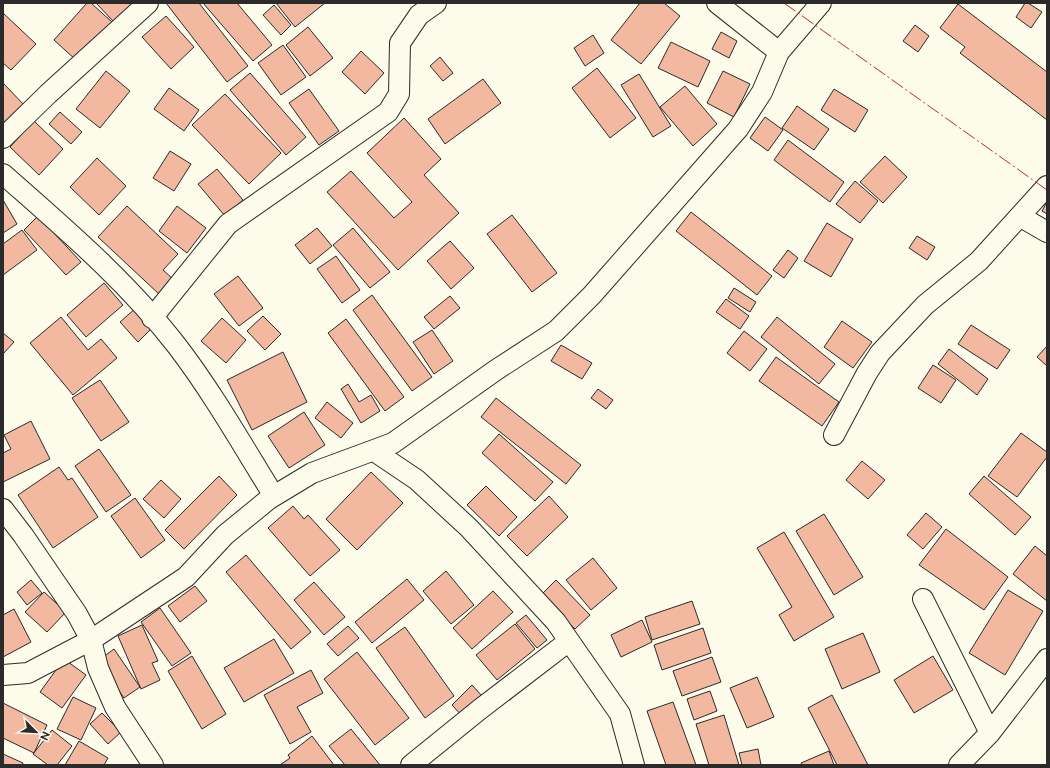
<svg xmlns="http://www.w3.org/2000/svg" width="1050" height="768" viewBox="0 0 1050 768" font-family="Raleway,sans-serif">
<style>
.building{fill:#f2b8a0;stroke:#2b2b2b}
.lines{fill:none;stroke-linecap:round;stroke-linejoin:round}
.street-casing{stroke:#2b2b2b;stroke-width:22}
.street{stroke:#fdfbea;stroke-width:20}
.power{stroke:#c62828;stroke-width:1;stroke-dasharray:14 3 2 3;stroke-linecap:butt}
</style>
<rect width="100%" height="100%" fill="#fdfbea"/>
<path class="building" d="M 87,3 L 91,3 L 112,22 L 77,61 L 54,40 Z
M 96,3 L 133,3 L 113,21 Z
M 166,3 L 199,3 L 248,66 L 227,82 Z
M 203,3 L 237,3 L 272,45 L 253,61 Z
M 276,3 L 325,3 L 295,27 Z
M 640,3 L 664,3 L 680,16 L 641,64 L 611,40 Z
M 1025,3 L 1028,3 L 1042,12 L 1031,28 L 1016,17 Z
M 958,4 L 1047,72 L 1047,120 L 960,53 L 965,47 L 940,28 Z
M 274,5 L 291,25 L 281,35 L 263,15 Z
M 3,13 L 36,44 L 11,70 L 3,63 Z
M 166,16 L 194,47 L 171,69 L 142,37 Z
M 915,25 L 929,36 L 918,52 L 903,41 Z
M 308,27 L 333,58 L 310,76 L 286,45 Z
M 721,32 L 737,41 L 729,58 L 712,49 Z
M 593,35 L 604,53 L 585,66 L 574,48 Z
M 671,42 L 710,61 L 698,87 L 658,68 Z
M 283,45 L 306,77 L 281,95 L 258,63 Z
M 361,51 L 384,73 L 365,94 L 342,72 Z
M 440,57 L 453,73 L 443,81 L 430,66 Z
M 597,68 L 636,118 L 610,138 L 572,88 Z
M 106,71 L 130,91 L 100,128 L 76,109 Z
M 723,71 L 750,84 L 734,117 L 707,103 Z
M 250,73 L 306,137 L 286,155 L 230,90 Z
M 639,74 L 671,126 L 653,137 L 621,85 Z
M 483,79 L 501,103 L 445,144 L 428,119 Z
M 3,83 L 26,107 L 3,129 Z
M 685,86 L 717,124 L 693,146 L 660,107 Z
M 169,88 L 199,110 L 184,131 L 154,109 Z
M 309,89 L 339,131 L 319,145 L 289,103 Z
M 834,89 L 868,110 L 855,132 L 821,110 Z
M 225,94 L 281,153 L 249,184 L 192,125 Z
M 797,106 L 829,129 L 814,150 L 782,128 Z
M 60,112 L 82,132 L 71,144 L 49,124 Z
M 765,117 L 783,130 L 768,151 L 750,138 Z
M 404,118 L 441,159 L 424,175 L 459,213 L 398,270 L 327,192 L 351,171 L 394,218 L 412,202 L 367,153 Z
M 34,121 L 63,149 L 39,175 L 10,147 Z
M 788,140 L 844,182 L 830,202 L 774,160 Z
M 170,151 L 191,164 L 174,191 L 153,178 Z
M 885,156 L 907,177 L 883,203 L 860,182 Z
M 97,158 L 126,186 L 99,215 L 70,187 Z
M 217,169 L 243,200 L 225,216 L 198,184 Z
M 855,181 L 878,201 L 860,223 L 836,204 Z
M 3,200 L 17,224 L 3,233 Z
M 1047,202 L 1047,214 L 1042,211 Z
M 127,206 L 178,254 L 163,270 L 174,280 L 160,295 L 98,237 Z
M 177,206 L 206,228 L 187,253 L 159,231 Z
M 691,212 L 772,276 L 757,295 L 676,231 Z
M 512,215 L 557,273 L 532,292 L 487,234 Z
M 38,216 L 81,262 L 66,275 L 24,230 Z
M 827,223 L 853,239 L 831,277 L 804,261 Z
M 317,228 L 332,246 L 310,264 L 295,245 Z
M 353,228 L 390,272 L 370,288 L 333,245 Z
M 22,230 L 37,250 L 3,275 L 3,244 Z
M 917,236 L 935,247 L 927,260 L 909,248 Z
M 450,241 L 474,268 L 451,289 L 427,261 Z
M 788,250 L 798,258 L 784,278 L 773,270 Z
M 336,256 L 360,290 L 342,303 L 317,269 Z
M 238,276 L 263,308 L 239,326 L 214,294 Z
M 104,283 L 123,305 L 86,337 L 67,315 Z
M 734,288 L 756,302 L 750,312 L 728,298 Z
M 372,295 L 432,377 L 412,391 L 353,310 Z
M 450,296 L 460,308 L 434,329 L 424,317 Z
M 726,299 L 749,316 L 740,329 L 716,312 Z
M 137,307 L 154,326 L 138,342 L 120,322 Z
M 263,316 L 281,334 L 265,350 L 247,331 Z
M 61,317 L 88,350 L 101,339 L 117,358 L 73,395 L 30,343 Z
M 777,317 L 835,364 L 819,384 L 761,337 Z
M 222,318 L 246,340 L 226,363 L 201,341 Z
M 346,319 L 404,397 L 385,411 L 328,333 Z
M 842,321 L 872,342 L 853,368 L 824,347 Z
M 971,325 L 1010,350 L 997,369 L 958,344 Z
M 432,330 L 453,361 L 434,374 L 413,342 Z
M 744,331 L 767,349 L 750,371 L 727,353 Z
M 3,333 L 14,342 L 3,354 Z
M 561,345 L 592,363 L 582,379 L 551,361 Z
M 1047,346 L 1047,366 L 1037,357 Z
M 949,349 L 988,379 L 977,395 L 938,364 Z
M 283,352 L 307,402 L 252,430 L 227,380 Z
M 776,357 L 839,402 L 822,426 L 759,381 Z
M 933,365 L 956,380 L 941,403 L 918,388 Z
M 100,380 L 129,422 L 101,441 L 72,398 Z
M 348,384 L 359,402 L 371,395 L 380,411 L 361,423 L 341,389 Z
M 598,389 L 613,400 L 606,409 L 591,398 Z
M 496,398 L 581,465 L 566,484 L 481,417 Z
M 327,402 L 353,423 L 341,438 L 315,418 Z
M 304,412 L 325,445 L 289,468 L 268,436 Z
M 31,421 L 50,459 L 3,482 L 3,453 L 11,449 L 4,435 Z
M 1021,433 L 1047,452 L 1047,457 L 1017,497 L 988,476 Z
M 499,434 L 553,482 L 535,501 L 482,453 Z
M 99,449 L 131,495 L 106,512 L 75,466 Z
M 862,461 L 885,480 L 868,499 L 846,480 Z
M 59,467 L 68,480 L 72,478 L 98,517 L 53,548 L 18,495 Z
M 371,472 L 403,503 L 357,550 L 326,519 Z
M 219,476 L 237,495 L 184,549 L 165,530 Z
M 984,476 L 1031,517 L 1015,535 L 969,494 Z
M 161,480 L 181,499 L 164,518 L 143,499 Z
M 486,486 L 517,517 L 499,536 L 467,505 Z
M 549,496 L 568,517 L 527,556 L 507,536 Z
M 135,498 L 165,540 L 141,558 L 111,516 Z
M 293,506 L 304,519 L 308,515 L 340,550 L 310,576 L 268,528 Z
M 926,513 L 942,527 L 923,549 L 907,535 Z
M 824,514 L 863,577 L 834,595 L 796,531 Z
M 946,529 L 1008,577 L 984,610 L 919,565 Z
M 784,532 L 834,617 L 794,641 L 779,615 L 792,607 L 757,548 Z
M 1035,546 L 1047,556 L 1047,601 L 1013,574 Z
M 246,555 L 311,632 L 291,649 L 226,572 Z
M 593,558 L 617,588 L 591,610 L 566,580 Z
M 446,571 L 474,605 L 451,624 L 423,591 Z
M 407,579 L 424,600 L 372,643 L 355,622 Z
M 31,580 L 42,593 L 27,605 L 17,592 Z
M 556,580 L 590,615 L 575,629 L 541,595 Z
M 314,582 L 345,617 L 324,635 L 294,600 Z
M 195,586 L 207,601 L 180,622 L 168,606 Z
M 1008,590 L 1043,611 L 1005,675 L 969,653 Z
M 493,591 L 513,612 L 472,649 L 453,628 Z
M 44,592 L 66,612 L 47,632 L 25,612 Z
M 692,601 L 700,624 L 652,640 L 645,617 Z
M 160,608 L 191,653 L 172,666 L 141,622 Z
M 14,609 L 31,642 L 3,657 L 3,615 Z
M 526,615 L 547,640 L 537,648 L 516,623 Z
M 642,620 L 652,642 L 621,657 L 611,635 Z
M 515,624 L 535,649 L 497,680 L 476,655 Z
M 142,625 L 158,661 L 152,663 L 160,680 L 141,689 L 118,636 Z
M 348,626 L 359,638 L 338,656 L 327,644 Z
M 405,627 L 454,696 L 425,718 L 376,648 Z
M 703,628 L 711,653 L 662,670 L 654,645 Z
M 863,633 L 880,672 L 842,689 L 825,649 Z
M 274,639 L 294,673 L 244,702 L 224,668 Z
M 114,649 L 140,687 L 124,698 L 98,661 Z
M 357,652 L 409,718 L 375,745 L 324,679 Z
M 192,656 L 226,714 L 202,729 L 168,671 Z
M 933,656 L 953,690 L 914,713 L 894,680 Z
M 712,657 L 721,682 L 682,696 L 673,671 Z
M 64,659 L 86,675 L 62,708 L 40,692 Z
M 311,670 L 323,693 L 297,707 L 311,732 L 290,744 L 264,695 Z
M 757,677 L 774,717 L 747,728 L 730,688 Z
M 472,685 L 482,696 L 462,716 L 452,705 Z
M 710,691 L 717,711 L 694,720 L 687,699 Z
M 832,695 L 868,765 L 837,765 L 808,708 Z
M 73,697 L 96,708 L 81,740 L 57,729 Z
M 673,702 L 696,765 L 666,765 L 647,711 Z
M 3,703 L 47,725 L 34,753 L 3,738 Z
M 102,713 L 121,732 L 108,744 L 90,724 Z
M 724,715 L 739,765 L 709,765 L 696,724 Z
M 351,729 L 380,765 L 345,765 L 329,746 Z
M 52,730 L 72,746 L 57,765 L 48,765 L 33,754 Z
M 312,736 L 334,765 L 280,765 L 290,758 L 288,755 Z
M 79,741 L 108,758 L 104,765 L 65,765 Z
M 758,749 L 761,765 L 742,765 L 739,753 Z
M 829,751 L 834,765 L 802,765 L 801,763 Z
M 3,754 L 23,763 L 22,765 L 3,765 Z"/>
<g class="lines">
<g class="street-casing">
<path id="street" d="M 717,3 L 779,52
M 3,138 L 48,94 L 148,3
M 3,174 C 64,228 127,281 177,346 C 213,393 243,446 274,496
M 1021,217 L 1047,232
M 152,318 L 228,224 L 388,112 L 399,94 L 400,43 L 419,15 L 436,3
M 834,435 L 867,373 L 880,353 L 925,305 L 979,261 L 1047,186
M 374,451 L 417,480 L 469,528 L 556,622 L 620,714 L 634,765
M 3,509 L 23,535 L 77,614 L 91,640 L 98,668 L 115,707 L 153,765
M 923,599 L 990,733
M 3,675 L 28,673 L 91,640 L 186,577 L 225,535 L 269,499 L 312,473 L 393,443 L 496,370 L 556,331 L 592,295 L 738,129 L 762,92 L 779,52 L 821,3
M 411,765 L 479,710 L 569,641
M 959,765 L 990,733 L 1047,659"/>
</g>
<use href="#street" class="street"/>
<path class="power" d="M 784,3 L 1047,190"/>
</g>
<rect width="1050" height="768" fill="none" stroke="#2b2b2b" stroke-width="8"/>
<g transform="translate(36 732) rotate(114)" stroke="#fdfbea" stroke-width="3" paint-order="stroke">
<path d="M0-3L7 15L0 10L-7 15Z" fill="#2b2b2b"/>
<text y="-6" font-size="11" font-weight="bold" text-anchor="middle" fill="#2b2b2b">N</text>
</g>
</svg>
